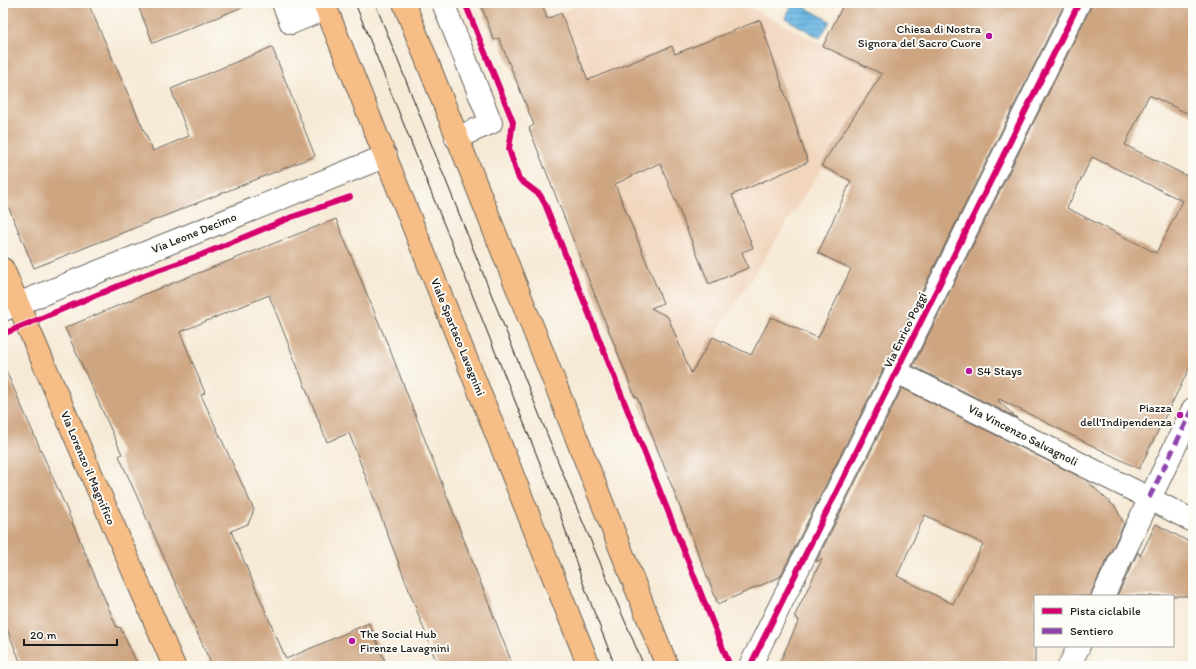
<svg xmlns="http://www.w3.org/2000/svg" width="1196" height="669" viewBox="0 0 1196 669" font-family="Itim,sans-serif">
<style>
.built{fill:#f1d5bd}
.water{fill:url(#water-rules);stroke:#436a80}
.building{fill:#cea581;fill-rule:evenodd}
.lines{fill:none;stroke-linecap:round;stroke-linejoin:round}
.street-casing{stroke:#68645d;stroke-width:24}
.primary-casing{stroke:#68645d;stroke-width:24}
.street{stroke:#fff;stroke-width:22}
.primary{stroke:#f6be86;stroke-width:22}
.tram{stroke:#1c1c1c;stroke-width:1}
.quiet{stroke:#8e44ad;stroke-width:5;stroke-dasharray:10 5;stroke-linecap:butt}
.cycleway-casing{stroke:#fdfcf7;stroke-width:8}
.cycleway{stroke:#d6006c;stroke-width:6}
.poi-dot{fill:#b5179e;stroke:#fdfcf7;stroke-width:1.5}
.labels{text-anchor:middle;stroke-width:4;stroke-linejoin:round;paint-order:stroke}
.poi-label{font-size:12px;fill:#1c1c1c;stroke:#fdfcf7;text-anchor:end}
.street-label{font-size:12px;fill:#1c1c1c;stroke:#fdfcf7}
</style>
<defs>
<pattern id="water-rules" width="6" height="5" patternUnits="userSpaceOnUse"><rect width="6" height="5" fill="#6ab7e4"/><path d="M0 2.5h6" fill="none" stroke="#5694b8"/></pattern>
</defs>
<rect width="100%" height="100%" fill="#fdfcf7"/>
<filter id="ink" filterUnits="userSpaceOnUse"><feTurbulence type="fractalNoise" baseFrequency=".025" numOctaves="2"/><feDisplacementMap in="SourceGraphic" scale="8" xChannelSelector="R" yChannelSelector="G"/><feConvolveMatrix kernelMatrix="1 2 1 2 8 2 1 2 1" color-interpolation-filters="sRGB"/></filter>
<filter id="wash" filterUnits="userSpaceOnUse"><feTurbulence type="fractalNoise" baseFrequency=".012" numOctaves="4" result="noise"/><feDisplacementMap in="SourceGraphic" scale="16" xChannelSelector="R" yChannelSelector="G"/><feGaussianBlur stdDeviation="0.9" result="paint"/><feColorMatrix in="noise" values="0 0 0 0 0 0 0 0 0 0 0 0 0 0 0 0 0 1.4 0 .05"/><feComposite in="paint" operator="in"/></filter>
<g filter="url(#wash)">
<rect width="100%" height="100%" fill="#f6ead6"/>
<path class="built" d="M 584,3 L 743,3 L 823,46 L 882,74 L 691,373 L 635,397 L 529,128 L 534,125 L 499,38 Z"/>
<path class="water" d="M 793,3 L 797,3 L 830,21 L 820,38 L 785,18 Z"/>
<g id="blocks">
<path class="building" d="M 3,3 L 88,3 L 153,151 L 189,136 L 171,89 L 272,47 L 315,156 L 34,268 L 3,194 Z
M 137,3 L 249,3 L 250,4 L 153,43 Z
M 480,3 L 542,3 L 547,19 L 561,13 L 588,80 L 672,46 L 675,54 L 760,20 L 808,162 L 732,195 L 753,248 L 742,252 L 748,268 L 709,284 L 660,163 L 615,184 L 663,303 L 651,308 L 668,317 L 691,373 L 713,337 L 751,355 L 771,317 L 818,338 L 851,269 L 818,253 L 851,181 L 821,166 L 882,74 L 823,46 L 844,3 L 1065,3 L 780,577 L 718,604 L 637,397 L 635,397 L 529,128 L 534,125 L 499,38 L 494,40 Z
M 1091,3 L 1193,3 L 1193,116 L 1149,95 L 1125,145 L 1193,179 L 1193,361 L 1139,469 L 999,399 L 998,401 L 1017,418 L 913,366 L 1090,9 ZM 1092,157 L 1183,201 L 1156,253 L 1067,208 Z
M 336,219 L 390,350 L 513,666 L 438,666 L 349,433 L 327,442 L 269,295 L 180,332 L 205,393 L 201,395 L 254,510 L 248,524 L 231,531 L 286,659 L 369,623 L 387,666 L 212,666 L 119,456 L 122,454 L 65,328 L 150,292 Z
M 3,364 L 61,496 L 117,628 L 120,627 L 138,666 L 22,666 L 3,619 Z
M 902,388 L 1086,480 L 1116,508 L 1124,524 L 1092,591 L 1091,596 L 1035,596 L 1035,666 L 778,666 L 799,620 L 794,617 L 822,559 L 816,562 ZM 925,515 L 983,544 L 953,604 L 897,576 Z
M 1156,524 L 1193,544 L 1193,596 L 1117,596 L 1138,552 L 1140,556 Z"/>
</g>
</g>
<g filter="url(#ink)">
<use href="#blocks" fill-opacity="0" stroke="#68645d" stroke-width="1"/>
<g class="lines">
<g class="street-casing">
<path id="street" d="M 283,3 L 291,23 L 327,8
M 443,3 L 491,123 L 456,138
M 3,310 L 386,156
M 897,372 L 1137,492 L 1193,521
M 1103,596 L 1193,409
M 750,666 L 1079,3
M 1069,666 L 1079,646"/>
</g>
<g class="primary-casing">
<path id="primary" d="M 324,3 L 589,666
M 404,3 L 667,666
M 3,269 L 174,666"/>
</g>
<use href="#street" class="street"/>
<use href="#primary" class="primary"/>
<path class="tram" d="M 355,3 L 558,508 L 583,583 L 615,666
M 375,3 L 573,499 L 644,666"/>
<path class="quiet" d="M 1149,498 L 1193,409"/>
<g class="cycleway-casing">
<path id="cycleway" d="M 465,3 L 513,122 L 509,149 L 519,179 L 540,195 L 545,204 L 730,666
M 3,334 L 147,274 L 201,255 L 292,217 L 350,197
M 750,666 L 1079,3"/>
</g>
<use href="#cycleway" class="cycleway"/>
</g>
</g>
<g class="poi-dot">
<circle cx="989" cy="36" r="4"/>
<circle cx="969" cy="371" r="4"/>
<circle cx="1180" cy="415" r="4"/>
<circle cx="352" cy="641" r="4"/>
</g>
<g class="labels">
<g class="poi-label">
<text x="981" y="33">Chiesa di Nostra<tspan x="981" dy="14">Signora del Sacro Cuore</tspan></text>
<text x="977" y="375" text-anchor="start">S4 Stays</text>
<text x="1172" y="412">Piazza<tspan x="1172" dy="14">dell'Indipendenza</tspan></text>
<text x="360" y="638" text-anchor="start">The Social Hub<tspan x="360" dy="14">Firenze Lavagnini</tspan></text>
</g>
<g class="street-label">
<text transform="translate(194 233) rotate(-22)" y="4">Via Leone Decimo</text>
<text transform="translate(905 330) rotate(-64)" y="4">Via Enrico Poggi</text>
<text transform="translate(458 337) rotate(68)" y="4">Viale Spartaco Lavagnini</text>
<text transform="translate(1023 435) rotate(27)" y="4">Via Vincenzo Salvagnoli</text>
<text transform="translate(88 468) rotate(67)" y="4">Via Lorenzo il Magnifico</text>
</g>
</g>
<rect width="1196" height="669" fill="none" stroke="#fdfcf7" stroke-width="16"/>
<rect x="1034" y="595" width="140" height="52" fill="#fdfcf7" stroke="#a3a29f"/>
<rect x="1042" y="608" width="20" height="6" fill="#d6006c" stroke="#a3a29f"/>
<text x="1070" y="615" font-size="12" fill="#1c1c1c">Pista ciclabile</text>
<rect x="1042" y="628" width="20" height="6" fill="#8e44ad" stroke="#a3a29f"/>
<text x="1070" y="635" font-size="12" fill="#1c1c1c">Sentiero</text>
<path d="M24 639v6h93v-6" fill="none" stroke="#1c1c1c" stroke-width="2"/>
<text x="30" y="639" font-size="12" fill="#1c1c1c" stroke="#fdfcf7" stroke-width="3" paint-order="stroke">20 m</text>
</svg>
